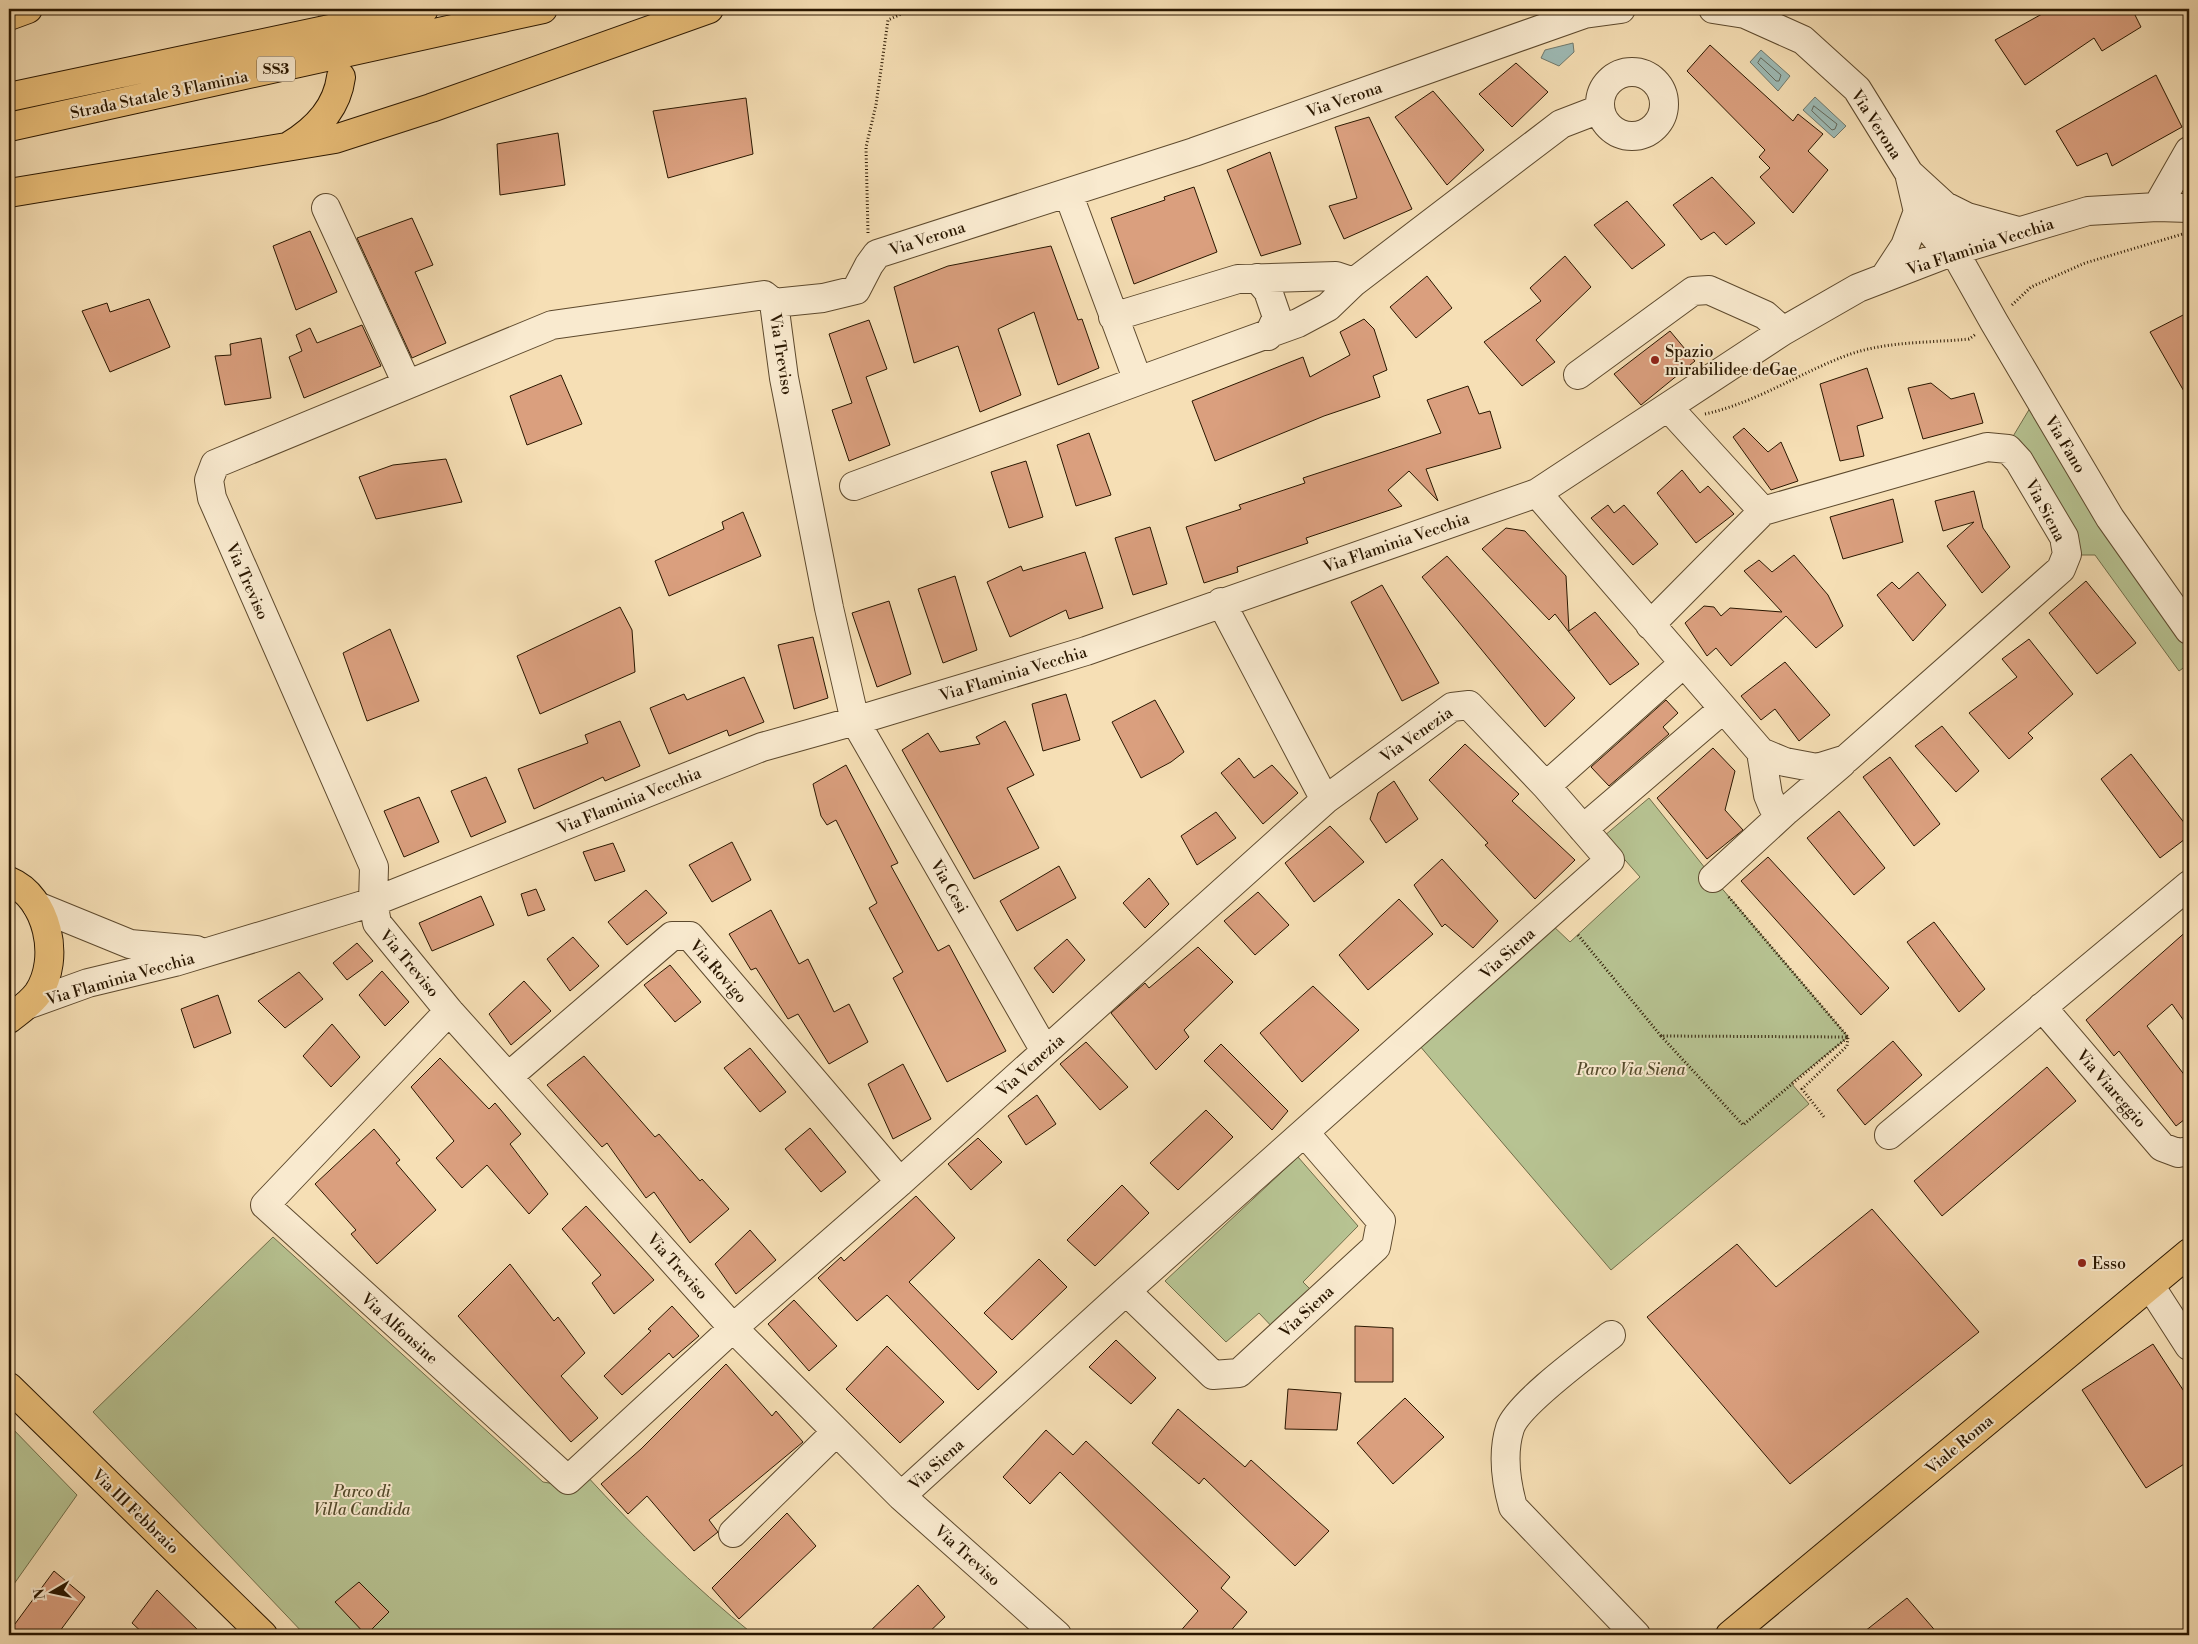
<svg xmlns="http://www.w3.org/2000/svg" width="2198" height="1644" viewBox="0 0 2198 1644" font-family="'Libre Bodoni',serif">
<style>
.green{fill:#b7c392;stroke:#706d49}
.water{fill:#9ebbb6;stroke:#70796d}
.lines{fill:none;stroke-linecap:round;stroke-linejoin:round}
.shore{stroke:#64695b;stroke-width:1}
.building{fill:#da9f7e;stroke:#2a1700}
.highway-tunnel{stroke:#cdb791;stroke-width:28;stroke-dasharray:28 14;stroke-linecap:butt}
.minor-casing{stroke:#5d492d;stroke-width:30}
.major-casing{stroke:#2a1700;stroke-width:30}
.highway-casing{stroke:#2a1700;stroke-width:30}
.path{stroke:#2a1700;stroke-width:3;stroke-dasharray:1 2.5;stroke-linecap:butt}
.minor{stroke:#f9eacf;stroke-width:28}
.major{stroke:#ebc07a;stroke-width:28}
.highway{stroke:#ebc07a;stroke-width:28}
.poi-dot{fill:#8f2418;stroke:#f9eacf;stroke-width:2}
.labels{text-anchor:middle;stroke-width:4;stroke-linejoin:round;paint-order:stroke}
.shield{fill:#f9eacf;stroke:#68563e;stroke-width:1}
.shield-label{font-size:15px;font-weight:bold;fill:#2a1700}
.street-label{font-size:16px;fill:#2a1700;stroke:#f9eacf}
.poi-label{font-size:16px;fill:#2a1700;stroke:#f9eacf;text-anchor:start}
.park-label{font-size:16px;font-style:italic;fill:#544b2c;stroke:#f9eacf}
</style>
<rect width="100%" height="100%" fill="#f6dfb5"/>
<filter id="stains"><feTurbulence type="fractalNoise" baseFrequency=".004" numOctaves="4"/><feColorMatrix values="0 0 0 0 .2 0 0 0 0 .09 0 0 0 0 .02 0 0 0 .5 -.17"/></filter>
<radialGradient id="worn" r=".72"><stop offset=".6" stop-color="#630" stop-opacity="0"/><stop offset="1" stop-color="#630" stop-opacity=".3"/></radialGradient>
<path class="green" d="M 2033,403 L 2189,644 L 2189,664 L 2179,671 L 2095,555 L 2076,555 L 2012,438 Z
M 1649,798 L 1713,878 L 1848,1037 L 1791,1083 L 1809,1104 L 1611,1270 L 1419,1045 L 1551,924 L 1570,942 L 1640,877 L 1604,836 Z
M 1298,1157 L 1358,1226 L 1303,1282 L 1315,1294 L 1276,1331 L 1259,1313 L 1226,1342 L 1165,1281 Z
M 273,1237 L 543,1482 L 567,1486 L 585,1474 C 638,1532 693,1586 754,1635 L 305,1635 L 93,1412 Z
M 9,1425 L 77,1495 L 9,1591 Z"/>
<path class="water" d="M 1573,43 L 1574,52 L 1559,66 L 1541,58 L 1545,50 Z
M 1761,50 L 1790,76 L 1778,91 L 1750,62 Z
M 1815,97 L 1846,126 L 1834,138 L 1803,110 Z"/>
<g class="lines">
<path class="shore" d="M 1761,58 L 1781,75 L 1779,81 L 1776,81 L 1758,63 Z
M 1814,106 L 1837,124 L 1835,129 L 1832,130 L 1812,111 Z"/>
</g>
<path class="building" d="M 2051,9 L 2132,9 L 2141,27 L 2102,51 L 2094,38 L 2025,85 L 1995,40 Z
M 1710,45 L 1793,121 L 1798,114 L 1823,134 L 1808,151 L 1828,170 L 1793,213 L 1760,177 L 1770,168 L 1759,157 L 1765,150 L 1687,71 Z
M 1516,63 L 1548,92 L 1512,127 L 1479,94 Z
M 2156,75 L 2182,127 L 2112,166 L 2107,153 L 2077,166 L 2056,131 Z
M 1433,91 L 1484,150 L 1447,185 L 1395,117 Z
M 746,98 L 753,154 L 668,178 L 653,111 Z
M 1369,117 L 1412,209 L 1344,239 L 1329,206 L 1357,198 L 1335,127 Z
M 558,133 L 565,185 L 500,195 L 497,144 Z
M 1270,152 L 1301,244 L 1261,256 L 1227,170 Z
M 1712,177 L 1755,223 L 1726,245 L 1714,232 L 1701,240 L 1673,205 Z
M 1194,187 L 1217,252 L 1134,284 L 1111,218 L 1165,200 L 1164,197 Z
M 1627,201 L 1665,245 L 1632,269 L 1594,225 Z
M 412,218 L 433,265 L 415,272 L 446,343 L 412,358 L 357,238 Z
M 310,231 L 337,292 L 296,310 L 273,246 Z
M 1051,246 L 1078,320 L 1082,319 L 1099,368 L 1058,385 L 1034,312 L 998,329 L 1021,395 L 980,412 L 958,346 L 914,363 L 894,287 L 948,266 Z
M 1565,256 L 1591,287 L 1536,340 L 1555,362 L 1522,386 L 1484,342 L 1541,301 L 1530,288 Z
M 1427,276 L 1452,308 L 1416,338 L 1390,307 Z
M 149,299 L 170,347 L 110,372 L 82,311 L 107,303 L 110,312 Z
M 2189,312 L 2189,400 L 2150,332 Z
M 1364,319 L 1374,329 L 1387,370 L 1373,376 L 1380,397 L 1324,416 L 1215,461 L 1192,401 L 1303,357 L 1310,377 L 1350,355 L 1340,332 Z
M 869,320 L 887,369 L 866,377 L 890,445 L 849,461 L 832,410 L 852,403 L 829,334 Z
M 362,325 L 381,366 L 304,398 L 289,357 L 302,351 L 296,335 L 310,328 L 317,343 Z
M 1670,331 L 1695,361 L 1641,405 L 1614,374 Z
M 261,338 L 271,398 L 225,405 L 215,356 L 231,355 L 230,344 Z
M 1867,368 L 1883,418 L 1857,426 L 1864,456 L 1840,461 L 1820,384 Z
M 561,375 L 582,424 L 527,445 L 510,396 Z
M 1931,383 L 1951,399 L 1974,393 L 1983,423 L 1923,439 L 1908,388 Z
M 1468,386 L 1479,414 L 1490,411 L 1501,448 L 1426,469 L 1438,501 L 1409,471 L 1388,490 L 1402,506 L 1306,538 L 1308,543 L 1237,567 L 1238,572 L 1204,583 L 1186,527 L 1241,509 L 1239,505 L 1305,483 L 1303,478 L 1441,433 L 1427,400 Z
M 1744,428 L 1768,452 L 1781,442 L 1798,481 L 1771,490 L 1733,437 Z
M 1089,433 L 1111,495 L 1076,506 L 1057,445 Z
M 446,459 L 462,502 L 376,519 L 359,477 L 393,465 Z
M 1026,461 L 1043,517 L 1009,528 L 991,472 Z
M 1682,470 L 1700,493 L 1708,486 L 1734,514 L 1696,543 L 1657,493 Z
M 1974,491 L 1983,528 L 2010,567 L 1982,593 L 1947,546 L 1974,522 L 1943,531 L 1935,501 Z
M 1893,499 L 1903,542 L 1843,559 L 1830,517 Z
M 1608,505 L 1614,513 L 1624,505 L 1658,544 L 1633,565 L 1591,518 Z
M 743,512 L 761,556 L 669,596 L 655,561 L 724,529 L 722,522 Z
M 1150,527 L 1167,584 L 1133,595 L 1115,538 Z
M 1506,528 L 1525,531 L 1566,576 L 1569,631 L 1595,612 L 1639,664 L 1610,685 L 1555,614 L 1549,620 L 1482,549 Z
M 1085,552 L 1103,608 L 1069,619 L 1066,610 L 1010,637 L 987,582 L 1021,566 L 1023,571 Z
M 1794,555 L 1828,595 L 1843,626 L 1816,648 L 1786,616 L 1731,666 L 1716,648 L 1707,656 L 1685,623 L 1704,606 L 1714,607 L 1721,616 L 1730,608 L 1782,612 L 1744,571 L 1759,560 L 1772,572 Z
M 1447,556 L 1575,698 L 1545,727 L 1422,577 Z
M 1918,572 L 1946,605 L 1913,641 L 1877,595 L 1892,582 L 1899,589 Z
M 955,576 L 977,650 L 943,663 L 918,589 Z
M 2086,581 L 2136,643 L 2097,674 L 2049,613 Z
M 1382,585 L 1439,683 L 1402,701 L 1351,602 Z
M 889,601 L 911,674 L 877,687 L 852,613 Z
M 620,607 L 632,630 L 635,672 L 540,714 L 517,656 Z
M 390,629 L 419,701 L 367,721 L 343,653 Z
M 813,637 L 828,698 L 794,709 L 778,645 Z
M 2029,639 L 2073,694 L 2028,733 L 2033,738 L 2009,759 L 1969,713 L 2017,677 L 2002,659 Z
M 1785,662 L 1830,715 L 1799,741 L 1775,709 L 1761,720 L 1741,696 Z
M 744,677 L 764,722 L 729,736 L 727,730 L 669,754 L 650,708 L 684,694 L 687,700 Z
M 1066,694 L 1080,740 L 1043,751 L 1032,704 Z
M 1155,700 L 1184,752 L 1171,762 L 1141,778 L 1112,722 Z
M 1666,700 L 1678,713 L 1663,727 L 1669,734 L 1609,786 L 1591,767 Z
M 620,721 L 640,766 L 605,781 L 603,777 L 534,809 L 518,769 L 588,743 L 585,735 Z
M 1005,721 L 1034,775 L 1007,788 L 1039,848 L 974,879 L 902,750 L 928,733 L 940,752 L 980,744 L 976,737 Z
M 1942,726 L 1979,771 L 1956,792 L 1915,746 Z
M 1465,744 L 1519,794 L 1512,801 L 1575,860 L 1535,899 L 1485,845 L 1488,843 L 1429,780 Z
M 1713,748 L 1735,771 L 1725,810 L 1743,830 L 1707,859 L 1657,798 Z
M 2131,754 L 2189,829 L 2189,836 L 2160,858 L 2101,779 Z
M 1890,757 L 1940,824 L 1914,846 L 1863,777 Z
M 1239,758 L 1254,778 L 1272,765 L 1298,793 L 1263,824 L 1221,773 Z
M 846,765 L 898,863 L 891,866 L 938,951 L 949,945 L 1006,1051 L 947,1082 L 893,978 L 903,972 L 869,908 L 877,903 L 836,820 L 827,825 L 821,816 L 813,784 Z
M 486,777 L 506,822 L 471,837 L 451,791 Z
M 1394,781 L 1418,819 L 1386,843 L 1370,819 L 1378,793 Z
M 419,797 L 439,842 L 404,857 L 384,811 Z
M 1839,811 L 1885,868 L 1854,895 L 1807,838 Z
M 1216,812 L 1236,838 L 1197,865 L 1181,836 Z
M 1330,826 L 1364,862 L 1314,902 L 1285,863 Z
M 732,842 L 751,880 L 712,902 L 689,865 Z
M 613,843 L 625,871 L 595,881 L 583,852 Z
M 1768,857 L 1889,988 L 1861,1015 L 1741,881 Z
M 1442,859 L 1498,921 L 1473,948 L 1445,924 L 1442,927 L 1414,885 Z
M 1059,866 L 1076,898 L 1017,931 L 1000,901 Z
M 1149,878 L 1169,904 L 1145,928 L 1123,903 Z
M 536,889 L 545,910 L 528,916 L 521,894 Z
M 646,890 L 667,913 L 627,945 L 608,922 Z
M 1258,892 L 1289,925 L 1255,955 L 1224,921 Z
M 481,896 L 494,925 L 432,951 L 419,923 Z
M 1399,899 L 1433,934 L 1368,990 L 1339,955 Z
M 771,910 L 799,964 L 808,959 L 834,1012 L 849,1004 L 868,1042 L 829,1064 L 798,1014 L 788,1019 L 756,968 L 751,970 L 729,934 Z
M 1934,922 L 1985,989 L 1959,1012 L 1907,942 Z
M 2189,929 L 2189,1028 L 2172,1004 L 2147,1026 L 2189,1081 L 2189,1116 L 2176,1126 L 2119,1051 L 2114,1056 L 2086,1020 Z
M 573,937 L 599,966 L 570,991 L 547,959 Z
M 1067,939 L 1085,960 L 1053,993 L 1034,968 Z
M 357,943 L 373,961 L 347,980 L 333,963 Z
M 1198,947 L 1233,982 L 1184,1030 L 1189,1037 L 1156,1070 L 1111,1013 L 1145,983 L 1149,988 Z
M 670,965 L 701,1002 L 675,1022 L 644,985 Z
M 382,971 L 409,1002 L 385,1026 L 359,995 Z
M 299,972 L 323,999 L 285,1028 L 258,1001 Z
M 524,981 L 551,1011 L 511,1045 L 489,1014 Z
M 1313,986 L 1359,1030 L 1302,1082 L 1260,1033 Z
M 218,995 L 231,1033 L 194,1048 L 181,1009 Z
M 332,1024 L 360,1057 L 331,1087 L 303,1056 Z
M 1893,1041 L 1922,1075 L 1865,1125 L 1837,1090 Z
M 1086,1042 L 1128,1087 L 1100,1110 L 1060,1064 Z
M 1221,1044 L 1288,1111 L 1272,1130 L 1204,1061 Z
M 750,1048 L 786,1092 L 760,1112 L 724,1068 Z
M 584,1056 L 655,1137 L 659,1134 L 700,1181 L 702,1179 L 729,1209 L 690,1243 L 654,1192 L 646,1198 L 607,1143 L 602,1147 L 547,1085 Z
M 440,1058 L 489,1109 L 495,1103 L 521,1134 L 510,1144 L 548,1194 L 529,1214 L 487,1165 L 462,1188 L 436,1158 L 454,1141 L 411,1087 Z
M 903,1064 L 931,1119 L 893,1139 L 868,1084 Z
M 2047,1067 L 2076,1101 L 1942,1216 L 1914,1181 Z
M 1037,1095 L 1056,1124 L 1026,1145 L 1008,1116 Z
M 1206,1110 L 1233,1137 L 1178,1190 L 1150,1163 Z
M 810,1128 L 846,1172 L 821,1192 L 785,1149 Z
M 374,1129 L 400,1160 L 396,1163 L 436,1210 L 377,1264 L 351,1234 L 356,1230 L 315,1184 Z
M 978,1138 L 1002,1162 L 971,1190 L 948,1164 Z
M 1122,1185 L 1149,1213 L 1095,1266 L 1067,1240 Z
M 916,1196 L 955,1238 L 909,1282 L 997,1372 L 978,1390 L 887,1295 L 857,1321 L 818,1278 L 841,1257 L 844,1261 Z
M 586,1206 L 654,1280 L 614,1314 L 592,1283 L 601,1275 L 562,1229 Z
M 1872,1209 L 1979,1332 L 1790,1484 L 1647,1317 L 1737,1244 L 1776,1287 Z
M 750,1230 L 776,1260 L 736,1294 L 715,1264 Z
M 1039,1259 L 1067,1287 L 1012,1340 L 984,1313 Z
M 510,1264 L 554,1321 L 558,1317 L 585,1353 L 561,1376 L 598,1418 L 571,1442 L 458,1316 Z
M 794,1300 L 837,1346 L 809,1371 L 768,1324 Z
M 672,1306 L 699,1336 L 673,1358 L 669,1353 L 622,1395 L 604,1376 L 651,1331 L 648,1329 Z
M 1355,1326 L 1393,1328 L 1393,1382 L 1355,1382 Z
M 1116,1340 L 1156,1378 L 1131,1404 L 1089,1367 Z
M 2153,1344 L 2189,1399 L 2189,1461 L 2146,1488 L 2082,1390 Z
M 887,1346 L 944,1402 L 900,1443 L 846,1389 Z
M 726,1364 L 772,1416 L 776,1411 L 803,1442 L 709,1520 L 718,1532 L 694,1551 L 647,1496 L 628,1514 L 601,1484 L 641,1449 Z
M 1288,1389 L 1341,1393 L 1337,1430 L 1285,1429 Z
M 1405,1398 L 1444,1437 L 1393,1484 L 1357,1443 Z
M 1178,1409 L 1245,1467 L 1251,1460 L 1329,1531 L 1295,1566 L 1204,1478 L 1199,1484 L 1152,1443 Z
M 1046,1430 L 1073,1455 L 1086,1441 L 1230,1577 L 1221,1588 L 1247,1612 L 1227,1635 L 1177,1635 L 1198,1611 L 1060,1472 L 1030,1504 L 1003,1477 Z
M 787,1513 L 816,1546 L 739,1619 L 712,1588 Z
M 54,1571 L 85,1597 L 57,1635 L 9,1635 L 9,1632 Z
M 359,1582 L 389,1612 L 366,1635 L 335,1602 Z
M 918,1585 L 945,1617 L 926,1635 L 866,1635 Z
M 157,1590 L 203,1635 L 145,1635 L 132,1623 Z
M 1907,1598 L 1939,1635 L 1860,1635 Z"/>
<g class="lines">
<path class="highway-tunnel" d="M 331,9 L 338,50"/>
<g class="minor-casing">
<path id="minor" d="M 1713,9 L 1745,14 L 1803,40 L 1857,89 L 1909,173 L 1945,206 L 1953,219 L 1957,236 L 1954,251
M1600 104a32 32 0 1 1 64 0a32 32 0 1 1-64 0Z
M 1909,173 L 1919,216 L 1936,238 L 1954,251 L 1994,322 L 2110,518 L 2189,630
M 1945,206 L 1967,217 L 2018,231
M 2157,207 L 2189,151
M 326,208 L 407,384
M 1257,278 L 1268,291 L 1277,317 L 1268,336
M 1884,278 L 1905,246 L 1918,211
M 774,303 L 823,298 L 856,290 L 869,265 L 877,254 L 1194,152 L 1584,14 L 1621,9
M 1113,317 L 1238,279 L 1336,276 L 1354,282
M 1578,375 L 1693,291 L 1709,290 L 1765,315 L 1783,331
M 1138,381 L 1298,323 L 1328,307 L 1354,282 L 1561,124 L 1600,109
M 854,486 L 1138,381 L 1068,193
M 1537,493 L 1761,752 L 1785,762 L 1817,768 L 1846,759 L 2061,569 L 2067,554 L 2064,537 L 2019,461 L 2008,449 L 1987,447 L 1763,511 L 1668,407
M 1221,602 L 1325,800
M 1650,625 L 1763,511
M 1761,752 L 1768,795 L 1773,807 L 1787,810 L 1842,763
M 1546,786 L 1684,663
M 1583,829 L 1723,709
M 1713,878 L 1787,810
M 37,906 L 130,944 L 196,950
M 27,1005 L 88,983 L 175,962 L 373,902 L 762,747 L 855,721 L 1086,651 L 1537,493 L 1783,331 L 1858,288 L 1954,251 L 2088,211 L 2157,207 L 2189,208
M 2042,1007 L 2162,1147 L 2178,1153 L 2189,1151
M 449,1011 L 265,1205 L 568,1480 L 733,1328 L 900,1182 L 1325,800 L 1452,707 L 1469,705 L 1546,786 L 1610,860 L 1126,1291 L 901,1496
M 1045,1051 L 855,721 L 829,608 L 784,378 L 774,303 L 764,295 L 552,325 L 215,464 L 209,480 L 212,498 L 374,867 L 373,902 L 377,923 L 449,1011 L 733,1328 L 901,1496 L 1057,1635
M 509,1076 L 672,936 L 690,936 L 900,1182
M 1889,1135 L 2189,885
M 2151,1287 L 2189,1346
M 1126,1291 L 1213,1375 L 1239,1373 L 1376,1247 L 1381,1221 L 1305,1133
M 1611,1335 C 1588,1353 1518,1404 1510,1428 C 1502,1453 1506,1482 1513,1507 L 1636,1635
M 733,1533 L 836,1432"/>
</g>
<g class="major-casing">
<path id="major" d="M 9,881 C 48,897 61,959 38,993 C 30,1004 19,1011 9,1019
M 9,1387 L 263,1635
M 1730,1635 L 2189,1253"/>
</g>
<g class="highway-casing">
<path id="highway" d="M 9,16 L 28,9
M 9,97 L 424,9
M 9,127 L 543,9
M 289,146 C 316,130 337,108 341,77
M 9,193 L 335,139 L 431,108 L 709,9"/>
</g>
<path class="path" d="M 868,233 L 866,147 L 876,105 L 888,20 L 912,9
M 2012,305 L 2031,287 L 2085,263 L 2186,233
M 1705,414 C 1755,403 1798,374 1845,356 C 1884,341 1929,343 1969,339 L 1976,334
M 1578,935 L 1661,1036 L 1848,1037 L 1847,1046 L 1802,1089 L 1824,1117
M 1661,1036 L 1743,1125 L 1848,1037 L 1727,895"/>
<use href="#minor" class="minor"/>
<use href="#major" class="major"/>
<use href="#highway" class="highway"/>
</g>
<g class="poi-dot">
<circle cx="1655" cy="360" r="5"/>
<circle cx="2082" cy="1263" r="5"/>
</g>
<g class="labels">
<rect class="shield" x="257" y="56.5" width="38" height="25" rx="4"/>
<g class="shield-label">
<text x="276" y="74">SS3</text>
</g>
<g class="street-label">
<text transform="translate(159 94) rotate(-12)" y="6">Strada Statale 3 Flaminia</text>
<text transform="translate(1344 99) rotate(-19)" y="6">Via Verona</text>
<text transform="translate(1877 124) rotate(57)" y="6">Via Verona</text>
<text transform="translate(927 238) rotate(-18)" y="6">Via Verona</text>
<text transform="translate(1980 246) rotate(-18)" y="6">Via Flaminia Vecchia</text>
<text transform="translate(782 354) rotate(81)" y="6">Via Treviso</text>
<text transform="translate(2066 444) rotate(59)" y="6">Via Fano</text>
<text transform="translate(2046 510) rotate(62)" y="6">Via Siena</text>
<text transform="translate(1396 542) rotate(-19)" y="6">Via Flaminia Vecchia</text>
<text transform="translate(248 581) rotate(66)" y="6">Via Treviso</text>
<text transform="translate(1013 673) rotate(-17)" y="6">Via Flaminia Vecchia</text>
<text transform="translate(1416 734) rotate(-35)" y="6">Via Venezia</text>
<text transform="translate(629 800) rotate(-22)" y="6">Via Flaminia Vecchia</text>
<text transform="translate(950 886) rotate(60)" y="6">Via Cesi</text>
<text transform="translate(1507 953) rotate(-42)" y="6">Via Siena</text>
<text transform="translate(410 963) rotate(50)" y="6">Via Treviso</text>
<text transform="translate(719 971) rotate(49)" y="6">Via Rovigo</text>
<text transform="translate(120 978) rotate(-16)" y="6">Via Flaminia Vecchia</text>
<text transform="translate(1030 1065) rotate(-42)" y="6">Via Venezia</text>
<text transform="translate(2112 1088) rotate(49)" y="6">Via Viareggio</text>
<text transform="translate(678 1266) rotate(48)" y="6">Via Treviso</text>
<text transform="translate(1306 1311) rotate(-43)" y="6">Via Siena</text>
<text transform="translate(400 1328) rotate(42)" y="6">Via Alfonsine</text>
<text transform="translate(1959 1444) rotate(-40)" y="6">Viale Roma</text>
<text transform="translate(936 1464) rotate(-42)" y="6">Via Siena</text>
<text transform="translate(136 1511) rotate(44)" y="6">Via III Febbraio</text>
<text transform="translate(968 1555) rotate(42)" y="6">Via Treviso</text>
</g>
<g class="poi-label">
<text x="1665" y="357">Spazio<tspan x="1665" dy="18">mirabilidee deGae</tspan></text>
<text x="2092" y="1269">Esso</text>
</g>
<g class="park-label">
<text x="1631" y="1075">Parco Via Siena</text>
<text x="362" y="1497">Parco di<tspan x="362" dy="18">Villa Candida</tspan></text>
</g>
</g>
<rect width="2198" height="1644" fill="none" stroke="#f6dfb5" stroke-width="30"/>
<rect x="10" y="10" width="2178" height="1624" fill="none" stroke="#2a1700" stroke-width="2.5"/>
<rect x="15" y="15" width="2168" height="1614" fill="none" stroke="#2a1700"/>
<g transform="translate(52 1592) rotate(261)" stroke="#f9eacf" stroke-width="4" paint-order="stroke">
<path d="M0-4L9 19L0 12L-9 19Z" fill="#2a1700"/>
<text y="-8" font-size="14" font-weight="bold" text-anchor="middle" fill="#2a1700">N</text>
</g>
<rect width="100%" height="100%" filter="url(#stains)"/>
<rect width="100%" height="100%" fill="url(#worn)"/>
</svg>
